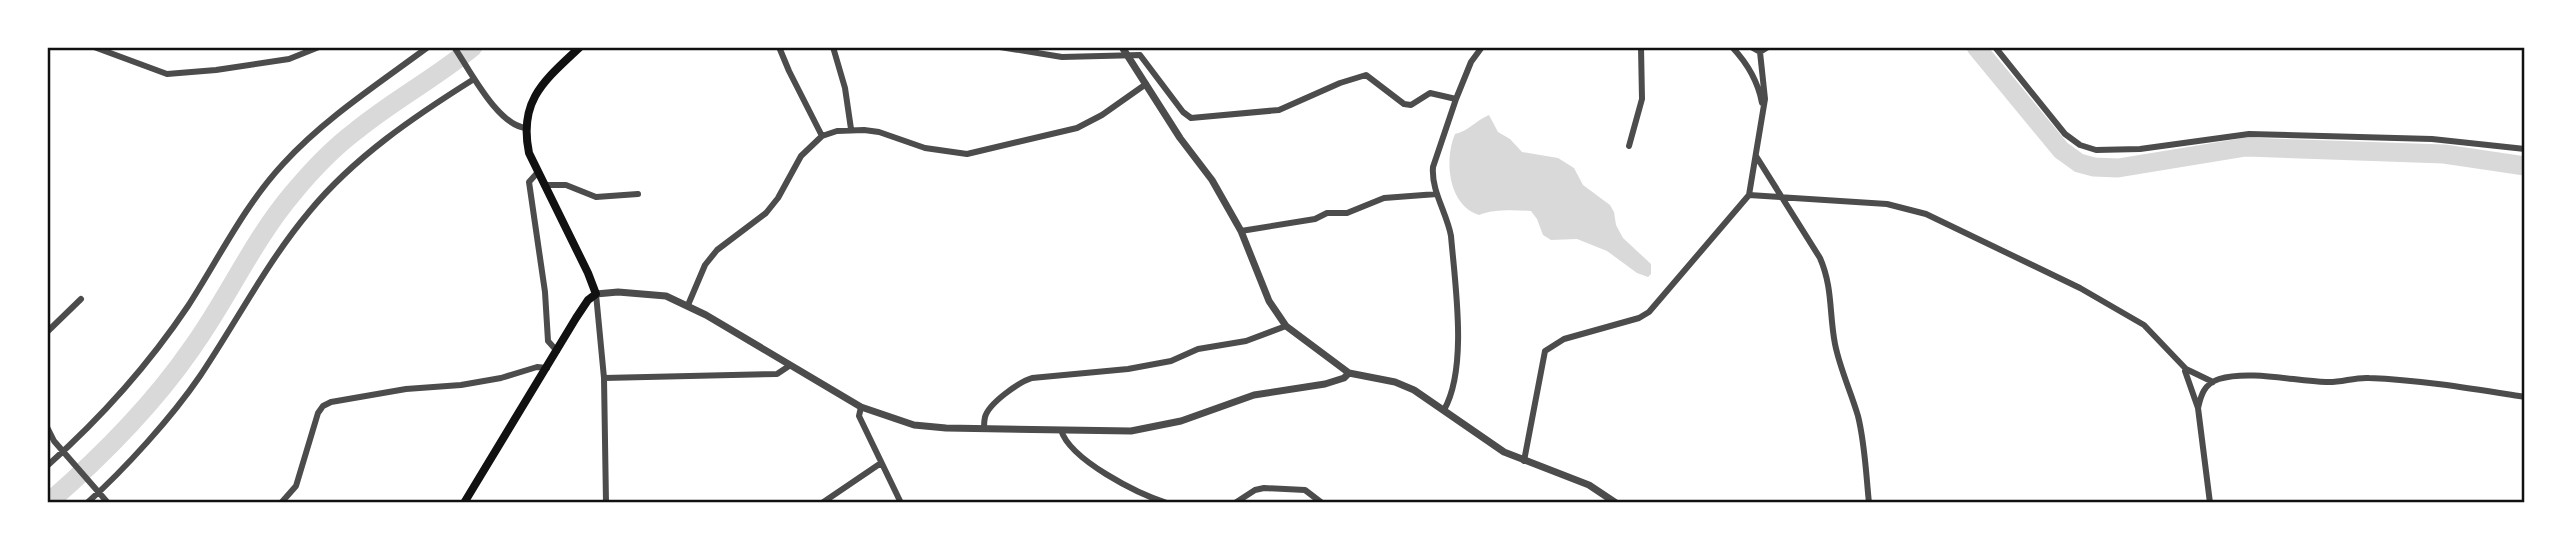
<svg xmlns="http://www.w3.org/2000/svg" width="2572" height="550" viewBox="0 0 2572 550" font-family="'PT Sans Narrow',sans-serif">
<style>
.water{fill:#d9d9d9}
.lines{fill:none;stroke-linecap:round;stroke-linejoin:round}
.river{stroke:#d9d9d9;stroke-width:19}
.minor{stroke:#4c4c4c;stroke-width:6}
.tertiary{stroke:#4c4c4c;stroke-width:7}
.secondary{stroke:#111;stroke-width:8}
.neatline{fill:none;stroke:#111;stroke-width:2.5}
</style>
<rect width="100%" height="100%" fill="#fff"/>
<path class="water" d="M 1489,115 L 1498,132 L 1510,139 L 1522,152 L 1558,158 L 1574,168 L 1583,185 L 1610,205 L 1614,212 L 1616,225 L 1623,238 L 1651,264 L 1651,274 L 1648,277 L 1637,273 L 1607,251 L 1577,239 L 1551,240 L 1543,235 L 1537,219 L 1531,211 C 1515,210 1493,209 1479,215 C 1448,205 1444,160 1455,134 C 1469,131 1476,120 1489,115 Z"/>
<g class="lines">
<path class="river" d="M 1976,47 L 2061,150 L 2079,163 L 2094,167 L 2118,168 L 2246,147 L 2444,154 L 2525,166
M 48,503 C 101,457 152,406 192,348 C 228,298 253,240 293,193 C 312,170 333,148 357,130 C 394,100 437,77 473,47"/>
<path class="minor" d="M 94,47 L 167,74 L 216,70 L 289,59 L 319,47
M 454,47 C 470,70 497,125 526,128
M 779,47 L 789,71 L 822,136
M 833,47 L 845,88 L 851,129
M 1000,47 L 1062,57 L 1140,55 L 1183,112 L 1191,118 L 1279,110 L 1340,83 L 1366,75 L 1404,104 L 1411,105 L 1430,93 L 1456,99 L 1471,62 L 1482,47
M 1732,47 C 1748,64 1758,81 1762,103
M 1751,47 L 1760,52 L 1768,47
M 1995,47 L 2065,134 L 2080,145 L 2096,150 L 2140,149 L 2249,134 L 2432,139 L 2525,149
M 1629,146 L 1642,99 L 1641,47
M 1756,156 L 1820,258 C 1833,288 1829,313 1835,344 C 1840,369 1851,392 1858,416 C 1865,444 1866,474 1869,503
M 538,172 L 529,182 L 545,292 L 548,341 L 557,351
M 545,185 L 566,185 L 596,197 L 638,194
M 1749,195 L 1887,204 L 1926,214 L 2080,288 L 2144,325 L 2186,369 L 2213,382
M 1241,231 L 1315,219 L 1327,213 L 1347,213 L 1384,198 L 1437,194
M 596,294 L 604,378 L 606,503
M 688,305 L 705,265 L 717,250 L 766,213 L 778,198 L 801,156 L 822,136 L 837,131 L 864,130 L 879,132 L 925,148 L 967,154 L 1077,128 L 1102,115 L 1146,84
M 47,332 L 81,299
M 2185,371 L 2198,408 L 2210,503
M 604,378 L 777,374 L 789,366
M 861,407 L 859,416 L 901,503
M 2198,408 C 2201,395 2204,384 2219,379 C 2249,370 2295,381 2326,382 C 2341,383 2354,377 2369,378 C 2421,380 2474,389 2525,397
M 1444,410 C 1468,368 1455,284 1451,236 C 1447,213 1431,191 1433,167 L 1456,99
M 47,427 L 54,441 L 108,503
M 984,428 C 984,425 984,421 985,417 C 989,403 1019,382 1032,378 L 1128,369 L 1171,361 L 1198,349 L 1246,341 L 1286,326
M 1061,430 C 1070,460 1138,494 1167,503
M 1524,461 L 1545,351 L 1564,339 L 1639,318 L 1649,312 L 1749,195 L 1765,99 L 1760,52
M 47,466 C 102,417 147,367 188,306 C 219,258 244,206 283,164 C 324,119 378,84 428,47
M 87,503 C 125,469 172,417 200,376 C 237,321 267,262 309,212 C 354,157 415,116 474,79
M 281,503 L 296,486 L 318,413 L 323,406 L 331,402 L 406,389 L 461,385 L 501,378 L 537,367 L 547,368
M 822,503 L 881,463
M 1235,503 L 1255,490 L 1264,488 L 1305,490 L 1322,503"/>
<path class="tertiary" d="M 1122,47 L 1180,138 L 1212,180 L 1241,231 L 1269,301 L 1286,326 L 1349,373 L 1395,382 L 1414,390 L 1504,452 L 1589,485 L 1616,503
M 596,294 L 618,292 L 666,296 L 706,315 L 861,407 L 914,425 L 946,428 L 1131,431 L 1181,421 L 1254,395 L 1325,384 L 1344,378 L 1349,373"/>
<path class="secondary" d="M 464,503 L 576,318 L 588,300 L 596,294 L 588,273 L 529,153 C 518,100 545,80 580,47"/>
</g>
<rect width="2572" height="550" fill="none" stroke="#ffffff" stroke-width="98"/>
<rect x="49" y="49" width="2474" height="452" class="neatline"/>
</svg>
